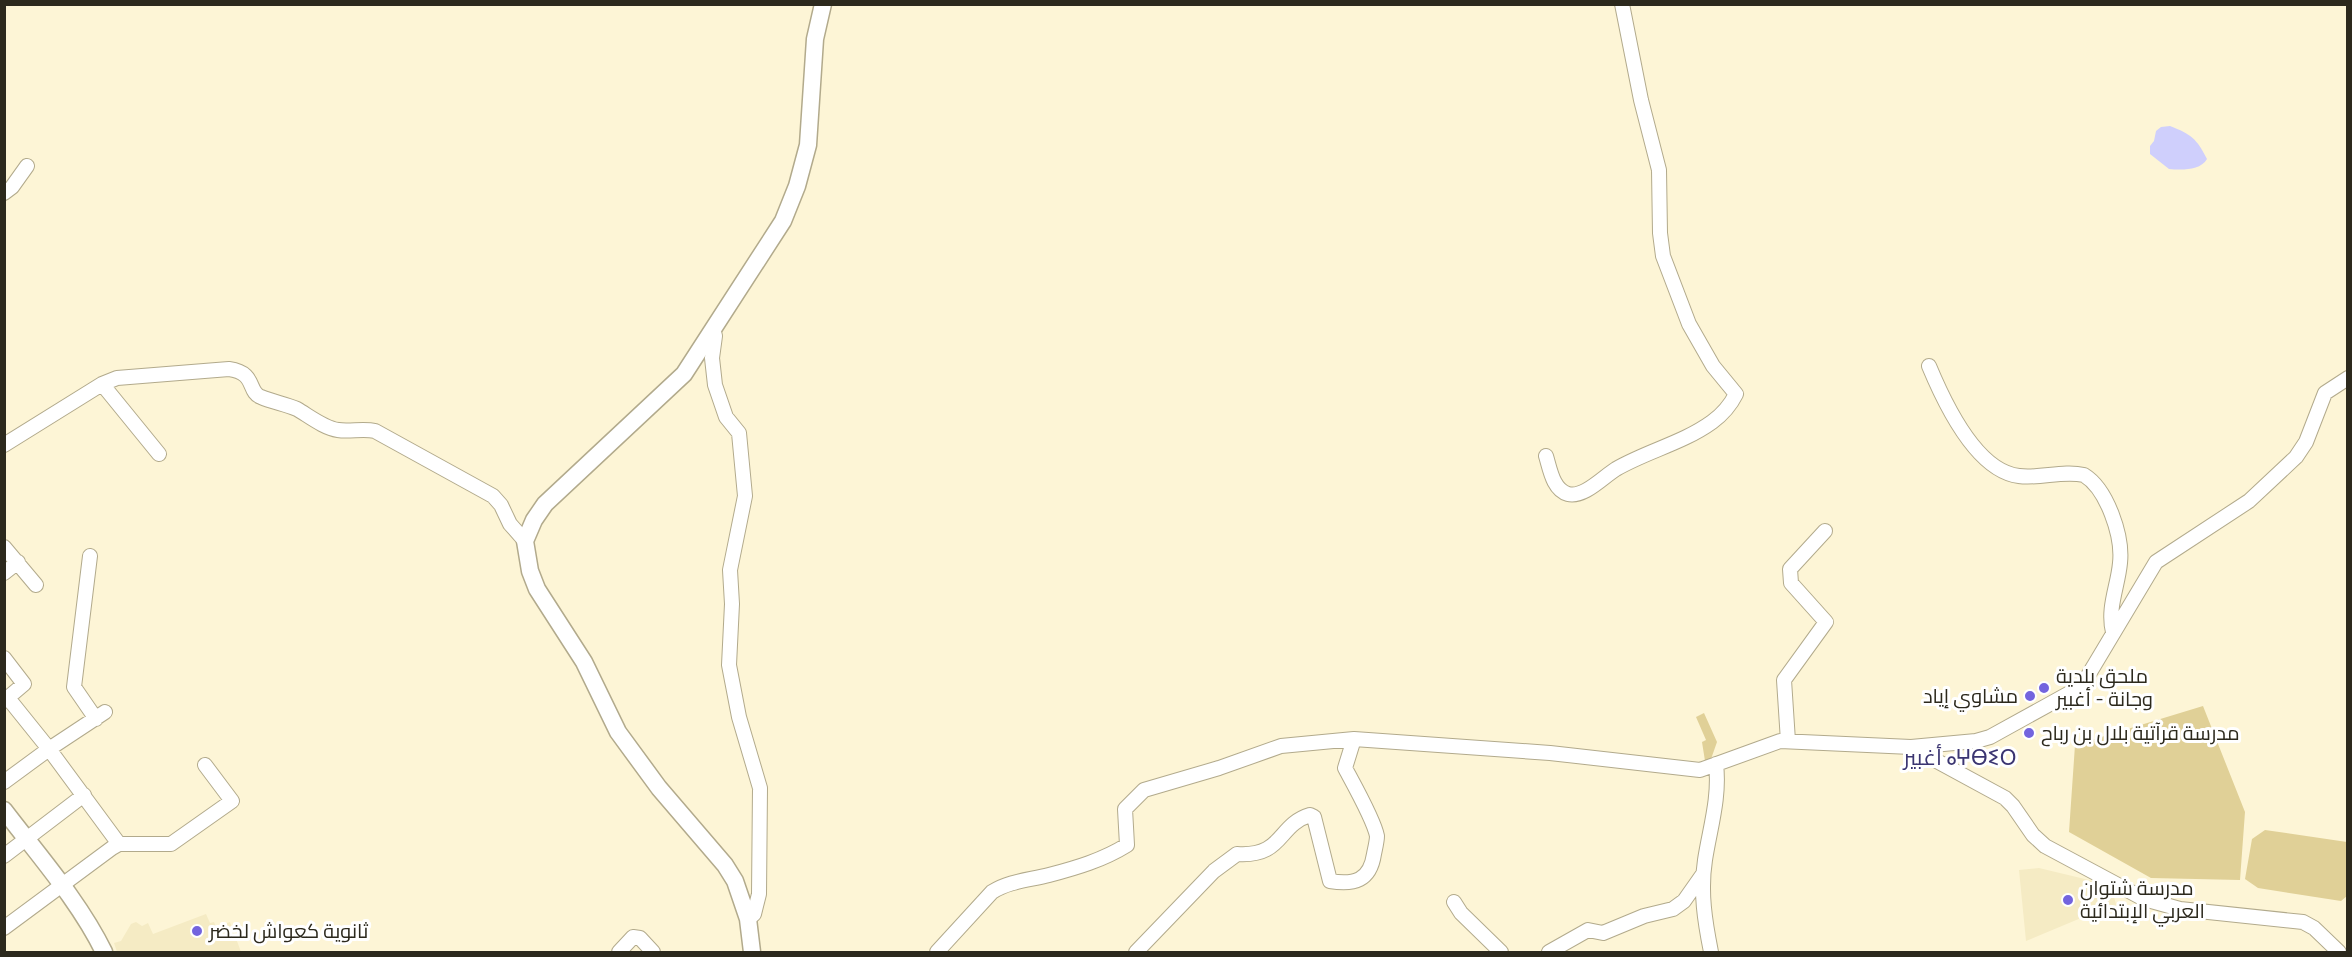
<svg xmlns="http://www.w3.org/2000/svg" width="2352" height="957" viewBox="0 0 2352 957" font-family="Bitter,Cairo,'Noto Sans Tifinagh',serif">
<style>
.built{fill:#f5ebc4}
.green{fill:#e0d097}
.water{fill:#cfcffc}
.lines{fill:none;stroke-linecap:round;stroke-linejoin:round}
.minor-casing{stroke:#b2aa8c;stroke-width:16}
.major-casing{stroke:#b2aa8c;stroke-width:19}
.minor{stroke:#fff;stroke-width:14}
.major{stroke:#fff;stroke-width:16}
.poi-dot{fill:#7364de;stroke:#fff;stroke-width:2}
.labels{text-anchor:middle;stroke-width:6;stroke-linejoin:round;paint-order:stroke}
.poi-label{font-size:20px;fill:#2c291d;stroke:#fff;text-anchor:start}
.quarter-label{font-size:22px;fill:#3b3571;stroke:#fff}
</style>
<rect width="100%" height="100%" fill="#fdf5d6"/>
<path class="built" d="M 2039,868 L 2089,880 L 2113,893 L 2117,908 L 2096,918 L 2093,913 L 2026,941 L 2019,870 Z
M 206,914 L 210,923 L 214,922 L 216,927 L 230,922 L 241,952 L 117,952 L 114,943 L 121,941 L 131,924 L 136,922 L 142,926 L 148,923 L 153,934 Z"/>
<path class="green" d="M 2203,706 L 2245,812 L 2240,880 L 2151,878 L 2069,832 L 2075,745 Z
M 1704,713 L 1717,742 L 1711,759 L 1705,761 L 1702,742 L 1706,740 L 1696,717 Z
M 2265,830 L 2347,842 L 2347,896 L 2341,901 L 2258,888 L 2245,879 L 2252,839 Z"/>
<path class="water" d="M 2170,126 C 2191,134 2197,139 2207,159 C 2200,171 2181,170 2169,169 L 2150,154 L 2150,146 L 2154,141 L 2156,131 L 2161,127 Z"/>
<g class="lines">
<g class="minor-casing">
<path id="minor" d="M 4,193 L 12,187 L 27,166
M 713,329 L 715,336 L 712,358 L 715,385 L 726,417 L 739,433 L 745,496 L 730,570 L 732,604 L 729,665 L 739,717 L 760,788 L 759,894 L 754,914 L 748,919
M 1929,366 C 1944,402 1976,471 2019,476 C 2040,479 2063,470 2084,475 C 2107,489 2123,536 2120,563 C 2118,586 2107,608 2113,632
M 102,384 L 159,454
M 4,445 L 102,384 L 117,378 L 229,369 C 257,373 247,392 261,397 C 273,402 285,404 297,409 C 309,416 324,428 338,430 C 350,432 363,428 375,431 L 493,496 L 501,505 L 510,524 L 525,541
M 1546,456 C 1550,469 1553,490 1568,494 C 1584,498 1603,477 1616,469 C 1647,451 1683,443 1712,422 C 1723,414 1730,406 1736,394 L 1713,366 L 1689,324 L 1663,256 L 1660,233 L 1659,170 L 1641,100 L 1622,4
M 4,547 L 36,585
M 90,556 L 74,687 L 96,719
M 4,573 L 18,562
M 4,658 L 24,684 L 4,701
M 8,698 L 49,749 L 119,844
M 1788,741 L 1784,680 L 1826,622 L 1791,583 L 1790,569 L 1825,531
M 1911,747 L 2005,798 L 2013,806 L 2033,835 L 2045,846 L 2144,899 L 2180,909 L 2303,922 L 2314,928 L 2339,952
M 4,782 L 49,749 L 105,712
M 4,856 L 84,795
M 1454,902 L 1461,913 L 1501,952
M 4,928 L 112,848 L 119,844 L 171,844 L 232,801 L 205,765
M 619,952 L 633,937 L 640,938 L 653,952
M 937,952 L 992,892 C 1009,881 1030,880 1049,875 C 1076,868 1103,860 1127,845 L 1125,809 L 1144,790 L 1219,768 L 1281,746 L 1354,739 L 1550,753 L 1700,770 L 1780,741 L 1911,747 L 1976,741 L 1990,737 L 2077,689 L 2083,684 L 2156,562 L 2249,501 L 2296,457 L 2306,442 L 2325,393 L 2348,378
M 1136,952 L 1214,871 L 1237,854 C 1284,857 1277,825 1310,815 L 1314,817 L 1330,881 C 1354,885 1370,881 1374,854 C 1375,849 1377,841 1377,836 C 1374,820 1353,783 1345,768 L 1354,739
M 1549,952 L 1588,930 L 1603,933 L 1644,916 L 1673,909 L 1684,901 L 1703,874
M 1711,952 C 1705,922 1700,892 1705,860 C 1710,828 1720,797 1716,764"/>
</g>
<g class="major-casing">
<path id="major" d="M 4,810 C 39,856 79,901 104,952
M 752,952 L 748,919 L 735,881 L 725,865 L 659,788 L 618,732 L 584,662 L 537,589 L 530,571 L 525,541 L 534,520 L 545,504 L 684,374 L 783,221 L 797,186 L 808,145 L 815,39 L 823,4"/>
</g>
<use href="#minor" class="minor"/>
<use href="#major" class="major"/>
</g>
<g class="poi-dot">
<circle cx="2044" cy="688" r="6"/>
<circle cx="2030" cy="696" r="6"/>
<circle cx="2029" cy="733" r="6"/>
<circle cx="2068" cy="900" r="6"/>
<circle cx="197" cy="931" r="6"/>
</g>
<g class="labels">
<g class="poi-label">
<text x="2056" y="683">ملحق بلدية<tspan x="2056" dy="23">وجانة - أغبير</tspan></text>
<text x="2018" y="703" text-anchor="end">مشاوي إياد</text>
<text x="2041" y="740">مدرسة قرآتية بلال بن رباح</text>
<text x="2080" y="895">مدرسة شتوان<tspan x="2080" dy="23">العربي الإبتدائية</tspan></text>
<text x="209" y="938">ثانوية كعواش لخضر</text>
</g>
<g class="quarter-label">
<text x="1960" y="765">أغبير ⴰⵖⴱⵉⵔ</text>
</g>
</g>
<rect width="2352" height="957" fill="none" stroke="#2c291d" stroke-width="12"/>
</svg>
